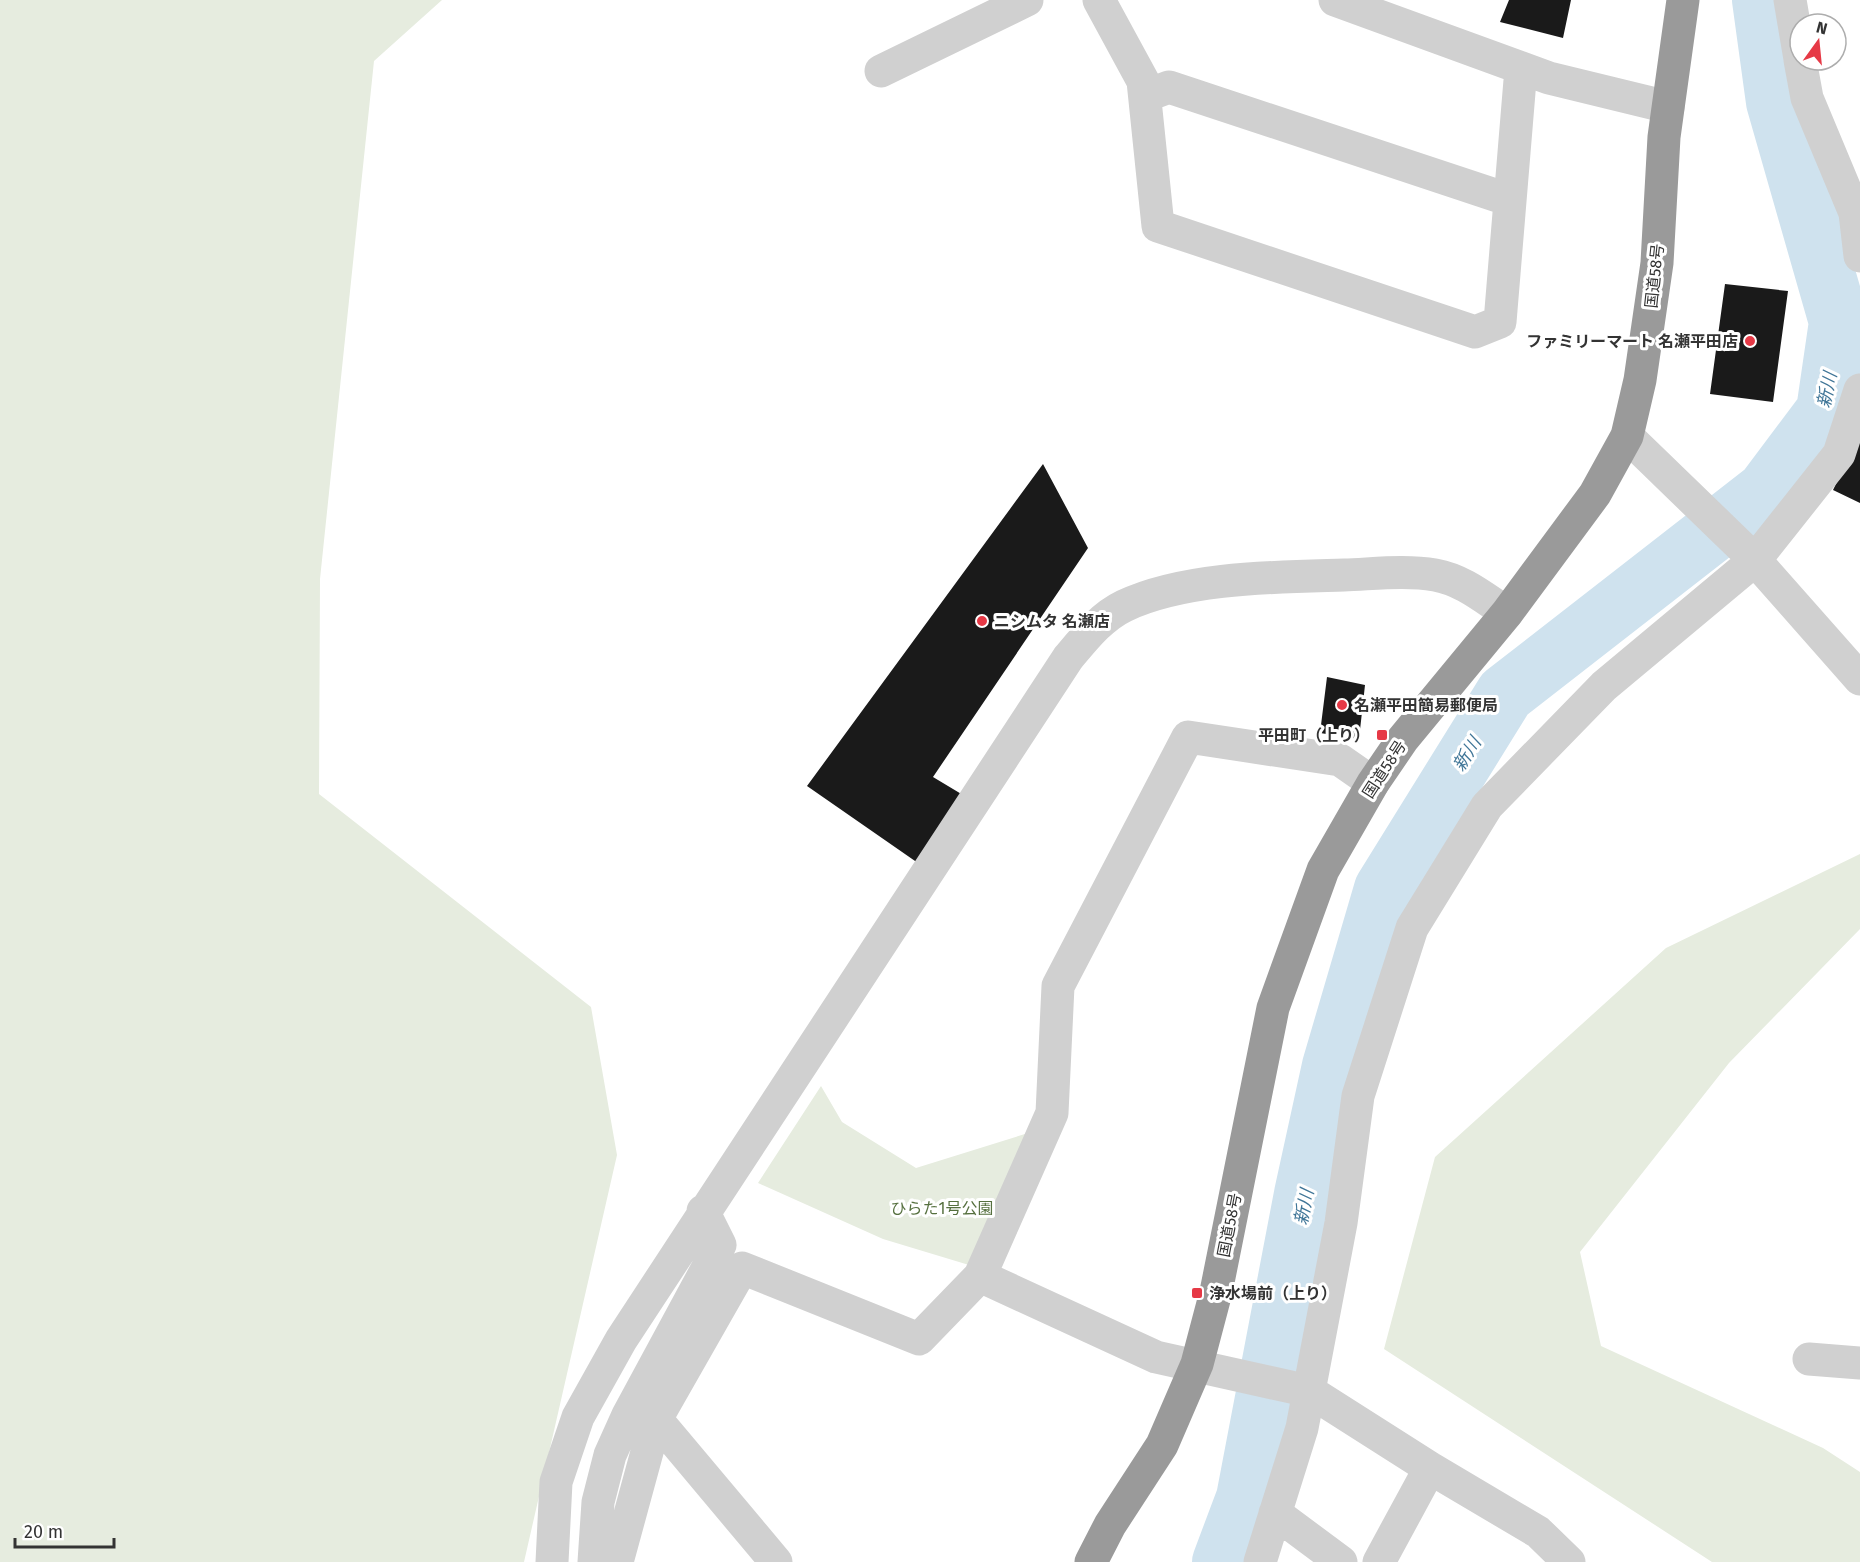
<svg xmlns="http://www.w3.org/2000/svg" width="1860" height="1562" viewBox="0 0 1860 1562" font-family="'Fira Sans','Noto Sans JP',sans-serif">
<style>
.green{fill:#e6ecdf}
.lines{fill:none;stroke-linecap:round;stroke-linejoin:round}
.river{stroke:#cfe2ee;stroke-width:60}
.building{fill:#1a1a1a}
.minor{stroke:#d0d0d0;stroke-width:33}
.highway{stroke:#9a9a9a;stroke-width:33}
.poi-dot{fill:#e63946;stroke:#fff;stroke-width:2}
.labels{text-anchor:middle;stroke-width:6;stroke-linejoin:round;paint-order:stroke}
.street-label{font-size:16px;fill:#333;stroke:#fff}
.poi-label{font-size:16px;font-weight:bold;fill:#333;stroke:#fff;text-anchor:start}
.park-label{font-size:16px;fill:#56703f;stroke:#fff}
.water-label{font-size:18px;font-style:italic;fill:#3f7597;stroke:#fff}
</style>
<rect width="100%" height="100%" fill="#fff"/>
<path class="green" d="M 0,0 L 442,0 L 374,61 L 320,579 L 319,794 L 591,1007 L 617,1155 L 524,1562 L 0,1562 Z
M 1860,854 L 1860,929 L 1729,1063 L 1580,1252 L 1601,1346 L 1823,1448 L 1860,1472 L 1860,1562 L 1712,1562 L 1384,1349 L 1435,1157 L 1666,948 Z
M 821,1086 L 842,1122 L 916,1168 L 1028,1133 L 969,1265 L 883,1239 L 758,1183 Z"/>
<g class="lines">
<path class="river" d="M 1222,1562 L 1246,1498 L 1304,1194 L 1332,1066 L 1384,889 L 1505,694 L 1766,491 L 1826,411 L 1839,322 L 1776,102 L 1762,0"/>
</g>
<path class="building" d="M 1509,0 L 1571,0 L 1563,38 L 1500,22 Z
M 1725,284 L 1788,291 L 1773,402 L 1710,394 Z
M 1860,435 L 1860,503 L 1833,490 Z
M 1043,464 L 1088,548 L 933,777 L 973,801 L 928,870 L 807,786 Z
M 1327,677 L 1365,685 L 1359,739 L 1320,733 Z"/>
<g class="lines">
<path class="minor" d="M 1099,0 L 1143,81 L 1158,226 L 1475,332 L 1500,322 L 1521,68
M 1335,0 L 1549,78 L 1668,107
M 1790,0 L 1800,59
M 1800,60 L 1807,98 L 1855,213 L 1860,256
M 881,71 L 1027,0
M 1145,96 L 1169,87 L 1510,200
M 1627,436 L 1755,560 L 1860,679
M 1373,783 L 1340,760 L 1188,737 L 1058,986 L 1052,1113 L 980,1276 L 1156,1357 L 1309,1391 L 1430,1468 L 1538,1532 L 1569,1562
M 1809,1359 L 1860,1363
M 656,1419 L 776,1562
M 1275,1513 L 1341,1562
M 552,1562 L 556,1482 L 578,1417 L 621,1340 L 1068,658 C 1084,639 1101,617 1124,606 C 1185,577 1277,577 1344,575 C 1374,574 1406,570 1435,575 C 1463,580 1484,598 1507,613
M 594,1562 L 598,1502 L 610,1455 L 628,1415 L 720,1245 L 703,1211
M 617,1562 L 656,1419 L 742,1268 L 919,1339 L 980,1276
M 1260,1562 L 1302,1428 L 1341,1223 L 1358,1096 L 1412,928 L 1487,806 L 1604,686 L 1755,560 L 1839,454 L 1860,390
M 1379,1562 L 1430,1468"/>
<path class="highway" d="M 1091,1562 L 1110,1525 L 1162,1445 L 1197,1364 L 1216,1292 L 1273,1008 L 1323,870 L 1373,783 L 1403,739 L 1507,613 L 1595,494 L 1627,436 L 1640,380 L 1657,263 L 1664,137 L 1683,0"/>
</g>
<g class="poi-dot">
<circle cx="1750" cy="341" r="6"/>
<circle cx="982" cy="621" r="6"/>
<circle cx="1342" cy="705" r="6"/>
<rect x="1376" y="729" width="12" height="12" rx="3"/>
<rect x="1191" y="1287" width="12" height="12" rx="3"/>
</g>
<g class="labels">
<g class="street-label">
<text transform="translate(1654 276) rotate(-84)" y="6">国道58号</text>
<text transform="translate(1384 769) rotate(-57)" y="6">国道58号</text>
<text transform="translate(1229 1225) rotate(-79)" y="6">国道58号</text>
</g>
<g class="poi-label">
<text x="1738" y="347" text-anchor="end">ファミリーマート 名瀬平田店</text>
<text x="994" y="627">ニシムタ 名瀬店</text>
<text x="1354" y="711">名瀬平田簡易郵便局</text>
<text x="1370" y="741" text-anchor="end">平田町（上り）</text>
<text x="1209" y="1299">浄水場前（上り）</text>
</g>
<g class="park-label">
<text x="942" y="1214">ひらた1号公園</text>
</g>
<g class="water-label">
<text transform="translate(1827 390) rotate(-78)" y="6">新川</text>
<text transform="translate(1467 754) rotate(-58)" y="6">新川</text>
<text transform="translate(1304 1207) rotate(-79)" y="6">新川</text>
</g>
</g>
<g transform="translate(1818 42) rotate(15)"><circle r="28" fill="#ffffff" stroke="#adadad" stroke-width="1.5"/>
<path d="M0-4.5L10 22L0 15L-10 22Z" fill="#e63946"/>
<text y="-9" font-size="16" font-weight="bold" text-anchor="middle" fill="#333333">N</text>
</g>
<path d="M15 1538v9h99v-9" fill="none" stroke="#333333" stroke-width="3"/>
<text x="24" y="1538" font-size="18" fill="#333333" stroke="#ffffff" stroke-width="4.5" paint-order="stroke">20 m</text>
</svg>
